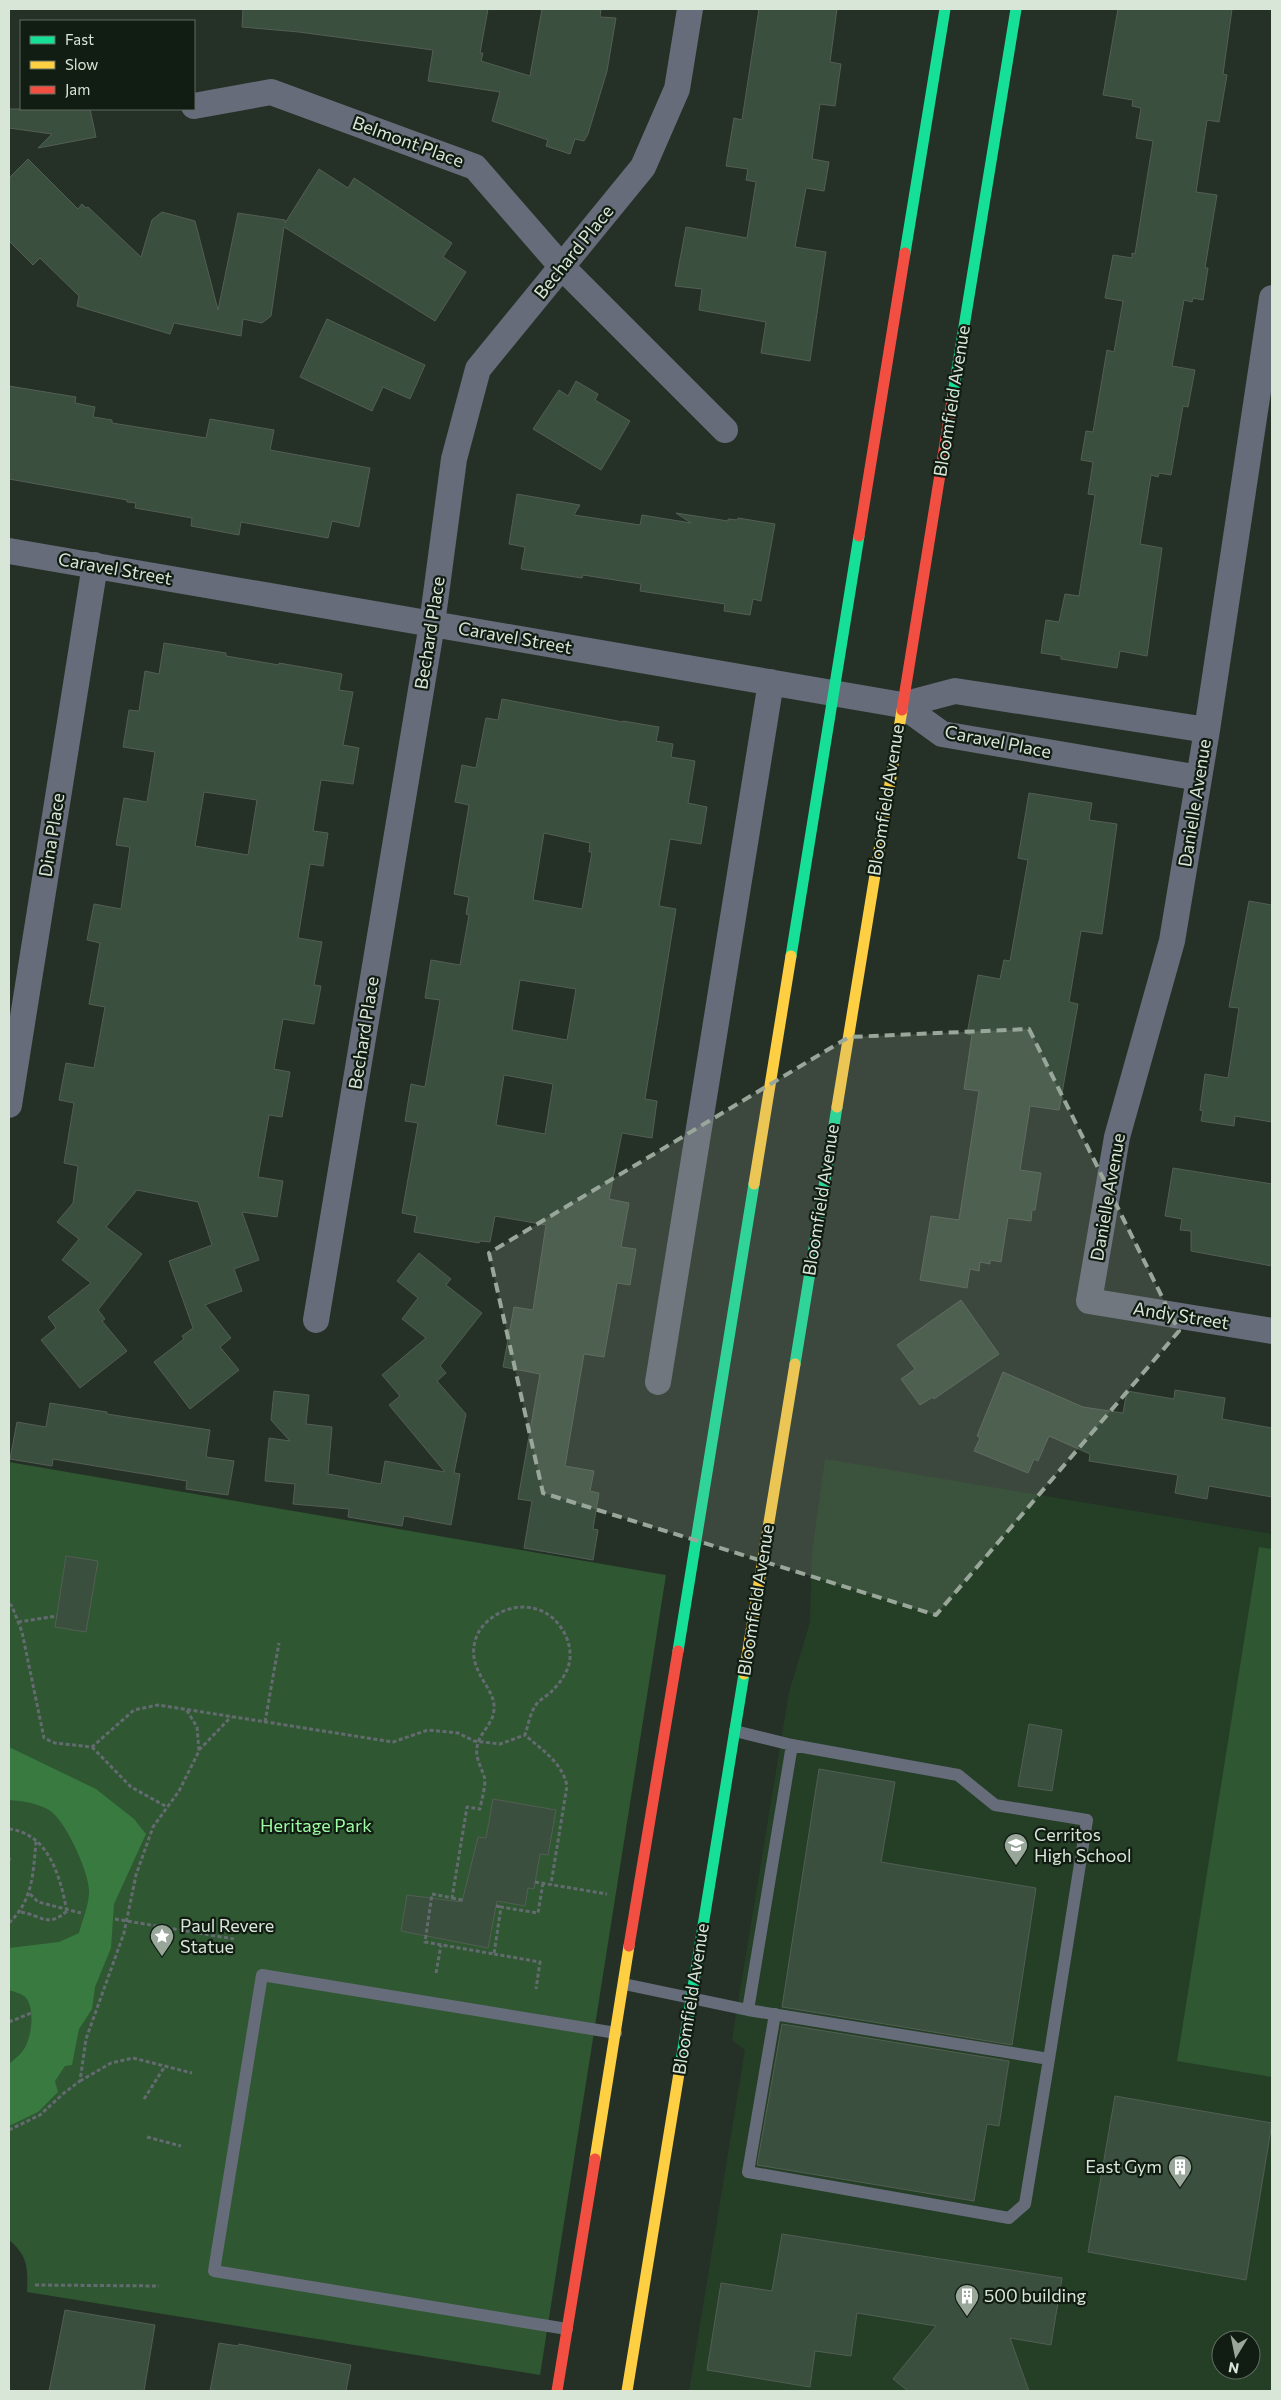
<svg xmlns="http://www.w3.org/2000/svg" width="1281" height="2400" viewBox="0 0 1281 2400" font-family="Commissioner,sans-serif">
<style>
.built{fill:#243f26;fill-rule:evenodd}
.green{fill:#2f5732}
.water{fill:#387a3f}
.building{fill:#3b4f3e;stroke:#535e54;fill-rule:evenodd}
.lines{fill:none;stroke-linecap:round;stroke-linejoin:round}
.path{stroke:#646b70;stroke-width:3;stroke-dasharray:4 2.5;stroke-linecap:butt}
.lane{stroke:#666c79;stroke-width:12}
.street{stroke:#666c79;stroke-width:26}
.fast{stroke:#16e098;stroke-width:11}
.slow{stroke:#ffcf43;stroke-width:11}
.jam{stroke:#f24e42;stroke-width:11}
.marked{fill:#99a79a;fill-opacity:0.2;stroke:#99a79a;stroke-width:4;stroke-dasharray:10 6;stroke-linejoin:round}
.labels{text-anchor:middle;stroke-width:4.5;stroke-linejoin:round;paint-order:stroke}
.street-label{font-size:18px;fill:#d8e6d8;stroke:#111c12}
.park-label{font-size:18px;fill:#9efca4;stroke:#111c12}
.poi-label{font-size:18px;fill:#d8e6d8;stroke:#111c12;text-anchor:start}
</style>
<rect width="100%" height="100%" fill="#253126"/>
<path class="built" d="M 825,1459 L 1272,1534 L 1272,2391 L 689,2391 L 745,2050 L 732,2040 L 789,1692 L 810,1622 L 812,1552 ZM 1221,2340 L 1251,2340 L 1251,2370 L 1221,2370 Z"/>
<path class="green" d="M 9,1462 L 666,1575 L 540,2375 L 27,2292 C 28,2268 28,2256 9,2240 Z
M 1259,1547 L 1272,1549 L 1272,2077 L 1177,2061 Z"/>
<path class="water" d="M 9,1747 L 96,1789 L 134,1819 L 146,1834 L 114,1904 L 111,1948 L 95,1987 L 92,2009 L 79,2029 L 72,2065 L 65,2066 L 55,2081 L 58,2092 L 38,2112 L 9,2126 L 9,2064 C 16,2058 24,2052 27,2043 C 32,2031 35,2005 24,1996 C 20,1993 14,1992 9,1990 L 9,1948 L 59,1942 L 79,1933 C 82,1921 89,1905 89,1892 C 90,1874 65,1819 49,1810 C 37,1803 23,1801 9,1800 Z"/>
<path class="building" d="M 243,9 L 488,9 L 480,53 L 483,53 L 481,61 L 530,76 L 542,9 L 601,9 L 600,17 L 616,18 L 607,71 L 588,134 L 584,141 L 575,139 L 570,154 L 546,146 L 548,140 L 492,121 L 500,92 L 428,81 L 433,50 L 299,32 L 242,27 Z
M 759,9 L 837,9 L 830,62 L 841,64 L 835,106 L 820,104 L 812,159 L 829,162 L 824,191 L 806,188 L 795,247 L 826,252 L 810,361 L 761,353 L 766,322 L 699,310 L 702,289 L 675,286 L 686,227 L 747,238 L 756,182 L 746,180 L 748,169 L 726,166 L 734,118 L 742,120 Z
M 1118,9 L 1232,9 L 1223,74 L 1227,75 L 1219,122 L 1207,120 L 1196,192 L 1217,195 L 1205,268 L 1208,268 L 1203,300 L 1193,298 L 1192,302 L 1184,300 L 1172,366 L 1195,370 L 1188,407 L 1183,406 L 1171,475 L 1159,473 L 1158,477 L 1151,475 L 1140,544 L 1162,548 L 1147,656 L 1120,651 L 1117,668 L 1061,659 L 1061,656 L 1041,653 L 1046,620 L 1059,622 L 1065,594 L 1079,596 L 1095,495 L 1088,494 L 1093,462 L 1081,460 L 1086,431 L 1093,432 L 1107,350 L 1114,352 L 1123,301 L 1105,298 L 1113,255 L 1132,258 L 1132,253 L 1135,254 L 1153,141 L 1136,138 L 1141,108 L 1132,106 L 1133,100 L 1103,95 Z
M 9,109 L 90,109 L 96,137 L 38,148 L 52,134 L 9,128 Z
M 28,159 L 78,209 L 82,204 L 86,208 L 88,207 L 141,257 L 152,220 L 162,212 L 195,221 L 218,310 L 238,213 L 285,220 L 285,223 L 319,169 L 348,188 L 354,178 L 452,243 L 443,257 L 466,272 L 435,321 L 284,227 L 271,316 L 262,323 L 243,319 L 241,336 L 174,323 L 170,334 L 77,306 L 79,296 L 40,258 L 33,265 L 9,241 L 9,178 Z
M 327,319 L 425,365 L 410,399 L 383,387 L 372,411 L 300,377 Z
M 576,381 L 598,394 L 595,400 L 630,421 L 601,470 L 533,429 L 559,390 L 568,396 Z
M 9,386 L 76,397 L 75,403 L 95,407 L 93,417 L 112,420 L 112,423 L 206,438 L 210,419 L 274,430 L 270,450 L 370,468 L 359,527 L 332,521 L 328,538 L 241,522 L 239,535 L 191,526 L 192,518 L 135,508 L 136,503 L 127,502 L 127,500 L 9,479 Z
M 517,494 L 580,505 L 574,515 L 640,525 L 642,515 L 691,523 L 676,513 L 728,521 L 728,519 L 737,520 L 738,518 L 775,524 L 761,601 L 753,599 L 750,615 L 724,611 L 725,604 L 640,591 L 641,584 L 583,575 L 582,578 L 521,569 L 525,547 L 509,544 Z
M 164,643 L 226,653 L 226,656 L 279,665 L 279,663 L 342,674 L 339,690 L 353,692 L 343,745 L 359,748 L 353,784 L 321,780 L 313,831 L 328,833 L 323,866 L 310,864 L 298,938 L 322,942 L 314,985 L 321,986 L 314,1024 L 283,1019 L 274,1069 L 290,1072 L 282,1117 L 269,1115 L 258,1177 L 283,1181 L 277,1217 L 242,1212 L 259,1260 L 234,1269 L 242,1291 L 205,1305 L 231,1338 L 220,1347 L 239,1370 L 190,1409 L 154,1362 L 184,1339 L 182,1336 L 193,1328 L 169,1261 L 212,1245 L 198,1202 L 137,1190 L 106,1227 L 142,1254 L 98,1310 L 105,1319 L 102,1321 L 127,1351 L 80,1388 L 41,1340 L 56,1328 L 48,1317 L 91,1283 L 62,1260 L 79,1239 L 57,1222 L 73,1203 L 78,1166 L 64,1163 L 74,1103 L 59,1100 L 66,1063 L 94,1068 L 105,1007 L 89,1004 L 100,943 L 87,940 L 94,904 L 121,909 L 130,847 L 116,845 L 124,798 L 147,802 L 155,752 L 123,747 L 129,710 L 139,711 L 145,671 L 159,674 ZM 204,792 L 257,800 L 248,855 L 195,846 Z
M 502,699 L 623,722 L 623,721 L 659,727 L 656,741 L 673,744 L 671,757 L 695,761 L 688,803 L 707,807 L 701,844 L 670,839 L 659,906 L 676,909 L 645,1099 L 657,1101 L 652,1138 L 622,1133 L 609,1199 L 629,1203 L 621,1247 L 636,1249 L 630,1285 L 617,1283 L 604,1357 L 584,1354 L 565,1466 L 594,1471 L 590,1491 L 599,1493 L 593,1529 L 598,1530 L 593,1560 L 524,1548 L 532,1501 L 518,1499 L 540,1374 L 503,1367 L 514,1307 L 533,1310 L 546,1225 L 495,1216 L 490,1242 L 480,1241 L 479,1243 L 414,1232 L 417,1216 L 402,1213 L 418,1123 L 405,1121 L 411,1084 L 425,1087 L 440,1000 L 425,998 L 431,960 L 460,965 L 469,915 L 466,914 L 469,897 L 454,894 L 469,805 L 455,802 L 462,765 L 476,768 L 486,718 L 498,720 ZM 544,833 L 590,843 L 589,852 L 592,852 L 582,909 L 533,900 ZM 520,980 L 576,989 L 567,1040 L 512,1030 ZM 504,1075 L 553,1084 L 545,1134 L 496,1125 Z
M 1029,793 L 1092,803 L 1089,820 L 1117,824 L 1102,934 L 1081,931 L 1069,1002 L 1078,1004 L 1059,1110 L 1030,1106 L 1020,1170 L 1041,1173 L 1035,1210 L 1032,1210 L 1031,1221 L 1008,1218 L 1001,1262 L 990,1260 L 990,1264 L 980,1262 L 979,1271 L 970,1269 L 967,1288 L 920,1280 L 931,1216 L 959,1220 L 979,1091 L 964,1089 L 972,1035 L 967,1034 L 978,975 L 1000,979 L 1004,960 L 1010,961 L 1028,860 L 1018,858 Z
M 1249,901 L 1272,905 L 1272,1122 L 1235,1116 L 1234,1126 L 1201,1121 L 1203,1111 L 1200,1110 L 1205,1074 L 1228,1078 L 1239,1008 L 1229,1007 Z
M 1173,1168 L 1272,1184 L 1272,1266 L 1191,1251 L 1191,1231 L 1180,1230 L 1182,1219 L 1165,1216 Z
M 419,1253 L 451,1279 L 446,1285 L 482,1313 L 440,1366 L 446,1373 L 437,1381 L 466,1414 L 454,1473 L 460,1474 L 451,1525 L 404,1516 L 402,1526 L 348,1517 L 349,1509 L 293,1504 L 295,1484 L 265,1481 L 269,1438 L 290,1441 L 271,1420 L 274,1391 L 309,1395 L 306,1424 L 332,1427 L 328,1474 L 381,1484 L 385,1461 L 445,1472 L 389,1405 L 400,1396 L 382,1375 L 426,1338 L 402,1319 L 418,1298 L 397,1281 Z
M 961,1300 L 999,1354 L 934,1399 L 933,1397 L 920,1405 L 901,1379 L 915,1369 L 897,1345 Z
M 1003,1372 L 1083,1407 L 1123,1413 L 1127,1391 L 1174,1399 L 1175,1390 L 1225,1398 L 1222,1419 L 1272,1428 L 1272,1497 L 1209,1486 L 1207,1499 L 1175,1493 L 1178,1475 L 1089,1461 L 1090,1454 L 1049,1436 L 1038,1461 L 1034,1459 L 1028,1473 L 974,1451 L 980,1438 L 977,1436 Z
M 50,1403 L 107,1412 L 107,1414 L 210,1430 L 206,1457 L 234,1461 L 228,1495 L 186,1489 L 187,1481 L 53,1459 L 52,1466 L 10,1459 L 17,1422 L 46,1427 Z
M 66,1556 L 98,1561 L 86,1632 L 55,1627 Z
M 1029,1724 L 1062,1730 L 1052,1791 L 1018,1786 Z
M 819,1769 L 895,1782 L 881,1862 L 1036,1888 L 1012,2045 L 782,2007 Z
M 493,1799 L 556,1810 L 548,1855 L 540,1854 L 534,1889 L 528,1888 L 525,1906 L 497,1901 L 488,1948 L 401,1931 L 407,1895 L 462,1902 L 478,1837 L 486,1838 Z
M 782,2024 L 1009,2061 L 999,2126 L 987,2124 L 974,2201 L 757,2165 Z
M 1115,2096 L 1272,2123 L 1246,2280 L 1088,2252 Z
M 782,2234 L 1062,2278 L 1051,2345 L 1010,2338 L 1029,2391 L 908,2391 L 893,2379 L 936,2326 L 857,2313 L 851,2356 L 815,2351 L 810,2387 L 707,2370 L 721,2283 L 772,2291 Z
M 65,2310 L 155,2325 L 144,2391 L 49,2391 Z
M 219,2343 L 238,2346 L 239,2344 L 351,2365 L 346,2391 L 210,2391 Z"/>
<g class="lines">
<path class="path" d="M 9,1604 L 12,1606 L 22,1632 L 44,1738 L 55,1743 L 92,1747 L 134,1710 L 158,1705 L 393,1742 L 428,1730 L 458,1733 L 474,1741 L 500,1744 L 525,1735
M 18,1622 L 57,1616
M 265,1722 L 279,1643
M 92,1747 L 131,1787 L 167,1807
M 199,1750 L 231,1717
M 9,1829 C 50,1834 60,1878 67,1911
M 9,1860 L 10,1858
M 535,1882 L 607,1894
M 543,1883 L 538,1913 L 501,1907 L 494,1954 L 425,1942 L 432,1894 L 452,1898 L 467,1807 L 480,1809 C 481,1801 487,1784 484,1776 C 480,1764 474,1756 478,1743 C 481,1732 494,1722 494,1709 C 496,1688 467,1672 475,1641 C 481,1618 510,1603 532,1608 C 553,1611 570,1634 570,1654 C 571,1668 561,1682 552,1691 C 547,1696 539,1700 535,1706 C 530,1714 528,1726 525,1735 C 542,1750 562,1762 567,1786 L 551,1884
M 30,1894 L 38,1902 L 81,1913
M 452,1898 L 463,1900
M 496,1906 L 501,1907
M 21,1912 C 43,1916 47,1928 67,1911
M 115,1919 L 234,1939
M 9,1923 C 33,1900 33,1874 36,1842
M 494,1954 L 540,1962 L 536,1989
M 436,1973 L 441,1945
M 9,2022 L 31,2013
M 80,2081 L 111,2063 L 133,2058 L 192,2073
M 144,2099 L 165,2066
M 9,2130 L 40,2115 L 64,2093 L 80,2081 L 86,2039 L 124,1933 L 136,1875 L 153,1827 L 179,1791 L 199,1751 L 197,1727 L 186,1709
M 147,2137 L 181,2146
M 35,2285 L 159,2286"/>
<path class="lane" d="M 735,1731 L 792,1745
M 624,1984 L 748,2010 L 1049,2059 L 1087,1820 L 995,1805 L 958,1775 L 792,1745 L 748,2010
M 775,2014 L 748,2172 L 1009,2218 L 1025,2204 L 1049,2059
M 567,2329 L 214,2271 L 262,1975 L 616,2033"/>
<path class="street" d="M 194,106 L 271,92 L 475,167 L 562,267 L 725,430
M 1272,298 L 1207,730 L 1172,941 L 1117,1137 L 1089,1301 L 1272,1331
M 9,551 L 902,705 L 955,691 L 1207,730
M 902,705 L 942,734 L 1199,778
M 9,1105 L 95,565
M 316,1320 L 432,624 L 454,459 L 478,369 L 643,167 L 677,89 L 690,9
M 658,1382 L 771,682"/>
<path class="fast" d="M 905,253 L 945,9
M 952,400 L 1016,9
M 791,956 L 859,536
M 795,1364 L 837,1107
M 678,1651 L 754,1184
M 680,2067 L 744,1674"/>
<path class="slow" d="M 837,1107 L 902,710
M 754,1184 L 791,956
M 744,1674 L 795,1364
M 595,2159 L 629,1946
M 627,2391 L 680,2067"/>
<path class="jam" d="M 859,536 L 905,253
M 902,710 L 952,400
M 629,1946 L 678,1651
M 557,2391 L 595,2159"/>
</g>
<path class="marked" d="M 1029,1029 L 1179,1331 L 936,1615 L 543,1493 L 489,1253 L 849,1037 Z"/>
<defs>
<g id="school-pin" transform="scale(1.25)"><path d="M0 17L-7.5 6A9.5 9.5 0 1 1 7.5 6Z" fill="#99a79a" stroke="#111c12"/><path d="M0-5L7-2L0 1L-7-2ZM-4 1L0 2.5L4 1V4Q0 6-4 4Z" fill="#fff"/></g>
<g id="sight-pin" transform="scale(1.25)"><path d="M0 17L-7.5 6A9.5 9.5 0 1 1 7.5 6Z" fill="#99a79a" stroke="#111c12"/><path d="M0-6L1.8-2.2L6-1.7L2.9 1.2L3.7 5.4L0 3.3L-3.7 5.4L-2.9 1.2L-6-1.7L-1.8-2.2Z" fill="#fff"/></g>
<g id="building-pin" transform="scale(1.25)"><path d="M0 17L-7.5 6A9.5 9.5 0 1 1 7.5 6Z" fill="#99a79a" stroke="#111c12"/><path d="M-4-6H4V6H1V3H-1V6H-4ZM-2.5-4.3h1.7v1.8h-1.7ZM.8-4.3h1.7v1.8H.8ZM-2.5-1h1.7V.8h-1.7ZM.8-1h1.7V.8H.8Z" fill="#fff"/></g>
</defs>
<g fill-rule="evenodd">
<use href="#school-pin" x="1016" y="1845"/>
<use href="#sight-pin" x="162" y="1936"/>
<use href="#building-pin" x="1180" y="2167"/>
<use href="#building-pin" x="967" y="2296"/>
</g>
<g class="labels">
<g class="street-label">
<text transform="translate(408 142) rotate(20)" y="6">Belmont Place</text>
<text transform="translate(574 252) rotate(-51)" y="6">Bechard Place</text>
<text transform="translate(952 401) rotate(-81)" y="6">Bloomfield Avenue</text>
<text transform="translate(115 569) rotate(10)" y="6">Caravel Street</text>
<text transform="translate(430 633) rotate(-81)" y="6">Bechard Place</text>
<text transform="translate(515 638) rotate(10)" y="6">Caravel Street</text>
<text transform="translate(998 742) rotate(11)" y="6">Caravel Place</text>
<text transform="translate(886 800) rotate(-81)" y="6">Bloomfield Avenue</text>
<text transform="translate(1195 803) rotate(-81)" y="6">Danielle Avenue</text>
<text transform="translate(52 835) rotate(-81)" y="6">Dina Place</text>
<text transform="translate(364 1033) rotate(-81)" y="6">Bechard Place</text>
<text transform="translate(1108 1197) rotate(-80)" y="6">Danielle Avenue</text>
<text transform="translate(821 1200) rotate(-81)" y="6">Bloomfield Avenue</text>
<text transform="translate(1181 1316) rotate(9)" y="6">Andy Street</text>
<text transform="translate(756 1600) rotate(-81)" y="6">Bloomfield Avenue</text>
<text transform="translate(691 1999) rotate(-81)" y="6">Bloomfield Avenue</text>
</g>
<g class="park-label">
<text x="316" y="1832">Heritage Park</text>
</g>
<g class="poi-label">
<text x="1034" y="1841">Cerritos<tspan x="1034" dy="21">High School</tspan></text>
<text x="180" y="1932">Paul Revere<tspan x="180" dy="21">Statue</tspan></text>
<text x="1162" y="2173" text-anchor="end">East Gym</text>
<text x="984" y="2302">500 building</text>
</g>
</g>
<rect width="1281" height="2400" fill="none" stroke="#d8e6d8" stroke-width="20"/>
<rect x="20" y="20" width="175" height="90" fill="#111c12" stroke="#616d61"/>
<rect x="30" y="36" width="25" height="8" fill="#16e098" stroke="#616d61"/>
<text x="65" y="45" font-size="15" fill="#d8e6d8">Fast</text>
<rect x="30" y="61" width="25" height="8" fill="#ffcf43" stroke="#616d61"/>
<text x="65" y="70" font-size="15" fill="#d8e6d8">Slow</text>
<rect x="30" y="86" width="25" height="8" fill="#f24e42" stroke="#616d61"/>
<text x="65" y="95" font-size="15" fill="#d8e6d8">Jam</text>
<g transform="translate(1236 2355) rotate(190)"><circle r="24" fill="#111c12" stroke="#616d61"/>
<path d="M0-4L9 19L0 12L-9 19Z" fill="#99a79a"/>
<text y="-8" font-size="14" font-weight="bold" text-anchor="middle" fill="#d8e6d8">N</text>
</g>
</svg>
